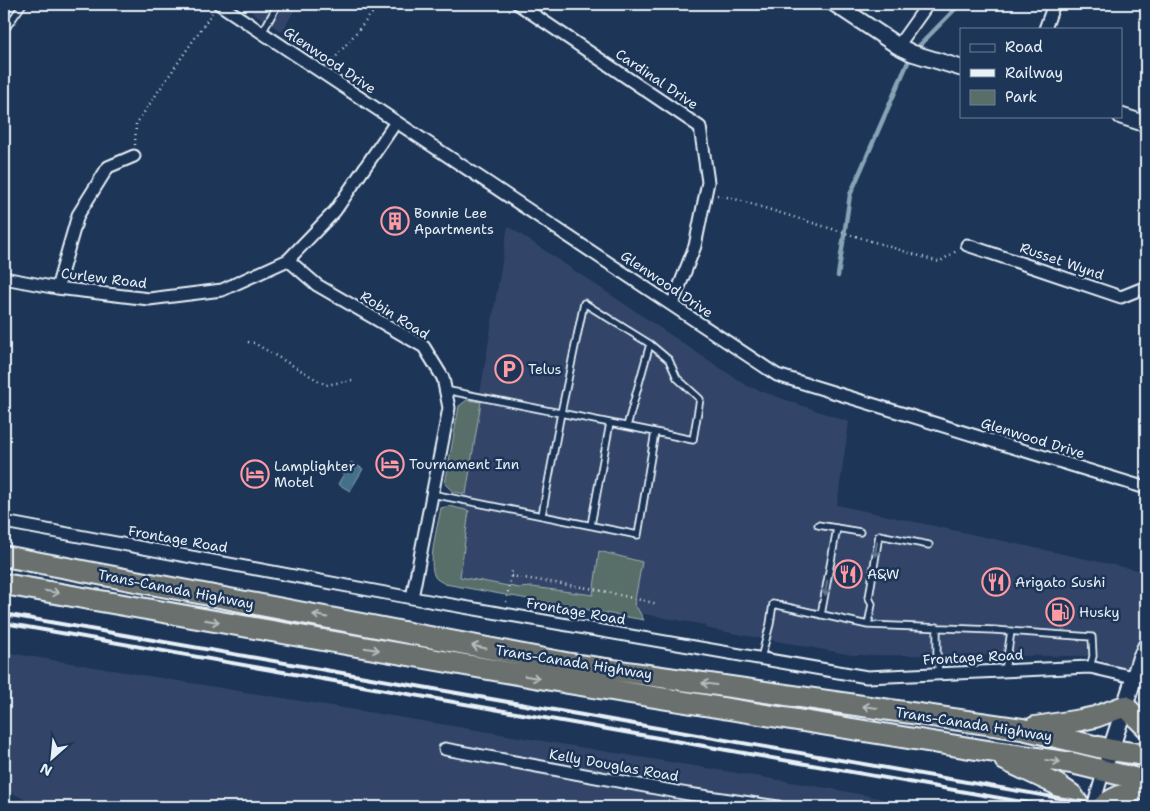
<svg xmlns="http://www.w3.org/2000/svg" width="1150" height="811" viewBox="0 0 1150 811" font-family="'Shantell Sans',sans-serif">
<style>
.built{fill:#314568}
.green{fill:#586e69;stroke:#a0b0b0}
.water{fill:#457089;stroke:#86a4b5}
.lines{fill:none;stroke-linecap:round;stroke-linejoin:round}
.stream{stroke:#86a4b5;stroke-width:4.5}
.service-casing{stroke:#e8f1f8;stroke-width:9}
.minor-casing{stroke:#e8f1f8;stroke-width:15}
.tertiary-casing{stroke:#e8f1f8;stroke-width:19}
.trunk-casing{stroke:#e8f1f8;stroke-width:24}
.path{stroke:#e8f1f8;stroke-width:2.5;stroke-dasharray:1 4;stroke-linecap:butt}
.service{stroke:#1d3557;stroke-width:5.5}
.minor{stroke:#1d3557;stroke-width:11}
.tertiary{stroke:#1d3557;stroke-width:15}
.trunk{stroke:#6b706d;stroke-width:20}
.rail{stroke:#e8f1f8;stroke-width:4}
.oneway{stroke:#64778f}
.oneway2{stroke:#b6bdc0}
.labels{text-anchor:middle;stroke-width:5;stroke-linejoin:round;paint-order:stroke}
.street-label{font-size:14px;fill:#e8f1f8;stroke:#1d3557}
.poi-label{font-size:14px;fill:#e8f1f8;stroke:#1d3557;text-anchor:start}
</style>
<rect width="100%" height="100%" fill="#1d3557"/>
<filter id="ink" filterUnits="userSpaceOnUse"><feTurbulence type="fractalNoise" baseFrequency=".02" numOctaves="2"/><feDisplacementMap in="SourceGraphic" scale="10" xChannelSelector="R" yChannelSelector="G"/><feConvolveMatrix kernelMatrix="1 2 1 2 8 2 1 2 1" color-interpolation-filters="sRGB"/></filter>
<g filter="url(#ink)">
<path class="built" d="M 240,4 L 298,4 L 282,32 Z
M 508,226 L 747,386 L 849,422 L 837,505 L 1146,572 L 1146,671 L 1134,677 L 1093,656 L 852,655 L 705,628 L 705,625 L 449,579 Z
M 4,652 L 833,789 L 924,807 L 40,807 L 4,789 Z"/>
<path class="green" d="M 467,400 L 481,402 L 466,494 L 453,492 L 445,484 L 459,406 Z
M 450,506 L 469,511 L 460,577 L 519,588 L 532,587 L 593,595 L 599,551 L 642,562 L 634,605 L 637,608 L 644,620 L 445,584 C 442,582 437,580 435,577 C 427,562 438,525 441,508 Z"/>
<path class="water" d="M 351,462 L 363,469 L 350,491 L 338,484 Z"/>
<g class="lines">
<path class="stream" d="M 838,276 L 850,195 L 912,53 L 960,4"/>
<g class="service-casing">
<path id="service" d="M 4,31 L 23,4
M 262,33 L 278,4
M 650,344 L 669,360 L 677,378 L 700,399 L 693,440 L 655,432
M 432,494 L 638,535 L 655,432 L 445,390
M 542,515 L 561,413 L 584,303 L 650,344 L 627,426
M 591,525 L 610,423
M 818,525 L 860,532
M 821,615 L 837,528
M 868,625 L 872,604 L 869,598 L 879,535 L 929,545
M 937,627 L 937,656 L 939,674
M 761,658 L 770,624 L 773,604 L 868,625 L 994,630 L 1092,637 L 1093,656 L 1090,667
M 1005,671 L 1011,631"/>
</g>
<g class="minor-casing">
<path id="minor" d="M 219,4 L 777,375 L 1146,488
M 518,4 L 700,127 L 708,182 L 695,246 L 672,305
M 1045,29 L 1054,4
M 898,46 L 928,4
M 967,245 L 1121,297 L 1146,287
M 288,260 L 317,285 L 424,347 L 443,378 L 449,408 L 412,598
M 4,278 L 57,288 L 149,299 L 222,290 L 288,260 L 335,211 L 396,122
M 57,288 L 78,215 L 108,167 L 134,156
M 4,522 L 412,598 L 867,677 L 1090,667 L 1146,680
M 445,749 L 688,794 L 778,807
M 1093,807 L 1104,770"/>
</g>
<g class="tertiary-casing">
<path id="tertiary" d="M 835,4 L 898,46 L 912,53 L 961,68
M 1121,116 L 1146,124
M 1108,758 L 1140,659 L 1146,646"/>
</g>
<g class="trunk-casing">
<path id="trunk" d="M 4,556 L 571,664 L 1022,729 L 1111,750 L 1146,755
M 4,584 L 568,683 L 988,751 L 1072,763 L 1146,781
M 1035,727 L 1081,720 L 1095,717 L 1125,706 L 1146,727
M 1005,760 L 1056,784 L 1072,795 L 1080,807
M 1102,807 C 1114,796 1131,792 1146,787"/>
</g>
<path class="path" d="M 330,64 L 380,4
M 135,145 L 136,124 L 212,13
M 717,195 L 732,198 L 939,262 L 958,250
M 248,342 L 254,343 L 326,385 L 352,380
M 511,576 L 594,589 L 658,604
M 506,602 L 512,571"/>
<use href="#service" class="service"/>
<use href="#minor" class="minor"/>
<use href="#tertiary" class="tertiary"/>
<use href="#trunk" class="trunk"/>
<path class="rail" d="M 4,614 L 1110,807
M 4,623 L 1051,807"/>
</g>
<defs><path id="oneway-shaft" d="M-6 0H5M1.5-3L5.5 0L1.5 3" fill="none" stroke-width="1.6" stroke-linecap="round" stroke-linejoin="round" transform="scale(1.25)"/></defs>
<g class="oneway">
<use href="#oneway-shaft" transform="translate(876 549) rotate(99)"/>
<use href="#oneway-shaft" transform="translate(826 588) rotate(100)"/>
</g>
<g class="oneway2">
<use href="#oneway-shaft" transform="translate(52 592) rotate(10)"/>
<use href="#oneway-shaft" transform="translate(320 616) rotate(-169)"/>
<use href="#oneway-shaft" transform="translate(212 621) rotate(10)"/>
<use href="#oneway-shaft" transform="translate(479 647) rotate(-169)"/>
<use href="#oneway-shaft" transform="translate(372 649) rotate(10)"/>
<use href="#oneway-shaft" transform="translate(532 677) rotate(10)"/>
<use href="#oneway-shaft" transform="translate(709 684) rotate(-172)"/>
<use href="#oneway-shaft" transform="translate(870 707) rotate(-172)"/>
<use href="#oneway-shaft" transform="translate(1053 761) rotate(8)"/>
</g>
</g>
<defs>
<g id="building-ring" transform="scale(1.4375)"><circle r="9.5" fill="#1d3557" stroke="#ff9aa2" stroke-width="1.5"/><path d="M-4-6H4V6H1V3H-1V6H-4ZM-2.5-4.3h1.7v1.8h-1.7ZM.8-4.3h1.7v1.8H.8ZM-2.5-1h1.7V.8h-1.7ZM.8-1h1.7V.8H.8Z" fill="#ff9aa2"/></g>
<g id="parking-ring" transform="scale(1.4375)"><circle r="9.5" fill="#1d3557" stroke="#ff9aa2" stroke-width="1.5"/><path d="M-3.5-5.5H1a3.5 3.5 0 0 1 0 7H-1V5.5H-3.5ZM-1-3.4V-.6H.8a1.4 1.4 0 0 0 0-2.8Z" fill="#ff9aa2"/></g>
<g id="hotel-ring" transform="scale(1.4375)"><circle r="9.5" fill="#1d3557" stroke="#ff9aa2" stroke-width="1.5"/><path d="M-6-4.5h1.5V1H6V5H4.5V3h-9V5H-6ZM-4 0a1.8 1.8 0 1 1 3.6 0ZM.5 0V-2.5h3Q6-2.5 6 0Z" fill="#ff9aa2"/></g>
<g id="restaurant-ring" transform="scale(1.4375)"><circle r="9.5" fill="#1d3557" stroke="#ff9aa2" stroke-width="1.5"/><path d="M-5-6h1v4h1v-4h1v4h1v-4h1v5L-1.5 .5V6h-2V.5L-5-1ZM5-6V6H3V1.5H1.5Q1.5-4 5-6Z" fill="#ff9aa2"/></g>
<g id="fuel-ring" transform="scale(1.4375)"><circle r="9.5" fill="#1d3557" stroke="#ff9aa2" stroke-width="1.5"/><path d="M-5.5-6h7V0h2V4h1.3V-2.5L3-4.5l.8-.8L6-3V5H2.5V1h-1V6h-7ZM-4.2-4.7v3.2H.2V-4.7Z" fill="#ff9aa2"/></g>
</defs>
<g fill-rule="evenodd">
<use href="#building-ring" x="395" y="221"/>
<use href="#parking-ring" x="509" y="369"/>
<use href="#hotel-ring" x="390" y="464"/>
<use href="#hotel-ring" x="255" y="474"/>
<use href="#restaurant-ring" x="848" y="574"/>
<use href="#restaurant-ring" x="996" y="582"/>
<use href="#fuel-ring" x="1060" y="612"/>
</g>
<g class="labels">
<g class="street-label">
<text transform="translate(330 60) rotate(34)" y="5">Glenwood Drive</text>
<text transform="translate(657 79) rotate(34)" y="5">Cardinal Drive</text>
<text transform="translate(1062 261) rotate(19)" y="5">Russet Wynd</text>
<text transform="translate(104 278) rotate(7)" y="5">Curlew Road</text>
<text transform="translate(667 284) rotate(34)" y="5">Glenwood Drive</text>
<text transform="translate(395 315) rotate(32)" y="5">Robin Road</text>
<text transform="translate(1033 438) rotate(17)" y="5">Glenwood Drive</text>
<text transform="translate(178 539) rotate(10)" y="5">Frontage Road</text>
<text transform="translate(176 589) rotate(11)" y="5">Trans-Canada Highway</text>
<text transform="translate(576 611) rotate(10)" y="5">Frontage Road</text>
<text transform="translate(973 657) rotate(-3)" y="5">Frontage Road</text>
<text transform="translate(574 662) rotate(9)" y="5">Trans-Canada Highway</text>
<text transform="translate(974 724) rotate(9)" y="5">Trans-Canada Highway</text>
<text transform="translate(614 765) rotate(10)" y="5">Kelly Douglas Road</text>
</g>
<g class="poi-label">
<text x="414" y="218">Bonnie Lee<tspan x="414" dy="16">Apartments</tspan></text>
<text x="528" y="374">Telus</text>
<text x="409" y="469">Tournament Inn</text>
<text x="274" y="471">Lamplighter<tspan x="274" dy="16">Motel</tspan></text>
<text x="867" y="579">A&amp;W</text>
<text x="1015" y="587">Arigato Sushi</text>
<text x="1079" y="617">Husky</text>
</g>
</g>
<rect width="1150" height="811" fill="none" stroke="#1d3557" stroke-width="20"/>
<rect x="10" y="10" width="1130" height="791" fill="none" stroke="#e8f1f8" stroke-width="2" filter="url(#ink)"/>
<rect x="960" y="28" width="162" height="90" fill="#1d3557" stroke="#6e8097"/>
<rect x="970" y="44" width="25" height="8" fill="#1d3557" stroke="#6e8097"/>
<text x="1005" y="52" font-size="15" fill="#e8f1f8">Road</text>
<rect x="970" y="69" width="25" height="8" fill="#e8f1f8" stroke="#6e8097"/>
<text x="1005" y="78" font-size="15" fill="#e8f1f8">Railway</text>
<rect x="970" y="90" width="25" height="15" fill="#586e69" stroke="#6e8097"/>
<text x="1005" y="102" font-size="15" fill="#e8f1f8">Park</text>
<g transform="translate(52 758) rotate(207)" stroke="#1d3557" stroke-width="4" paint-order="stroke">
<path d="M0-4L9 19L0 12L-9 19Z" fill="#e8f1f8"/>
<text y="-8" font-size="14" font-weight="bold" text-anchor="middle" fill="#e8f1f8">N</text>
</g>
</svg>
